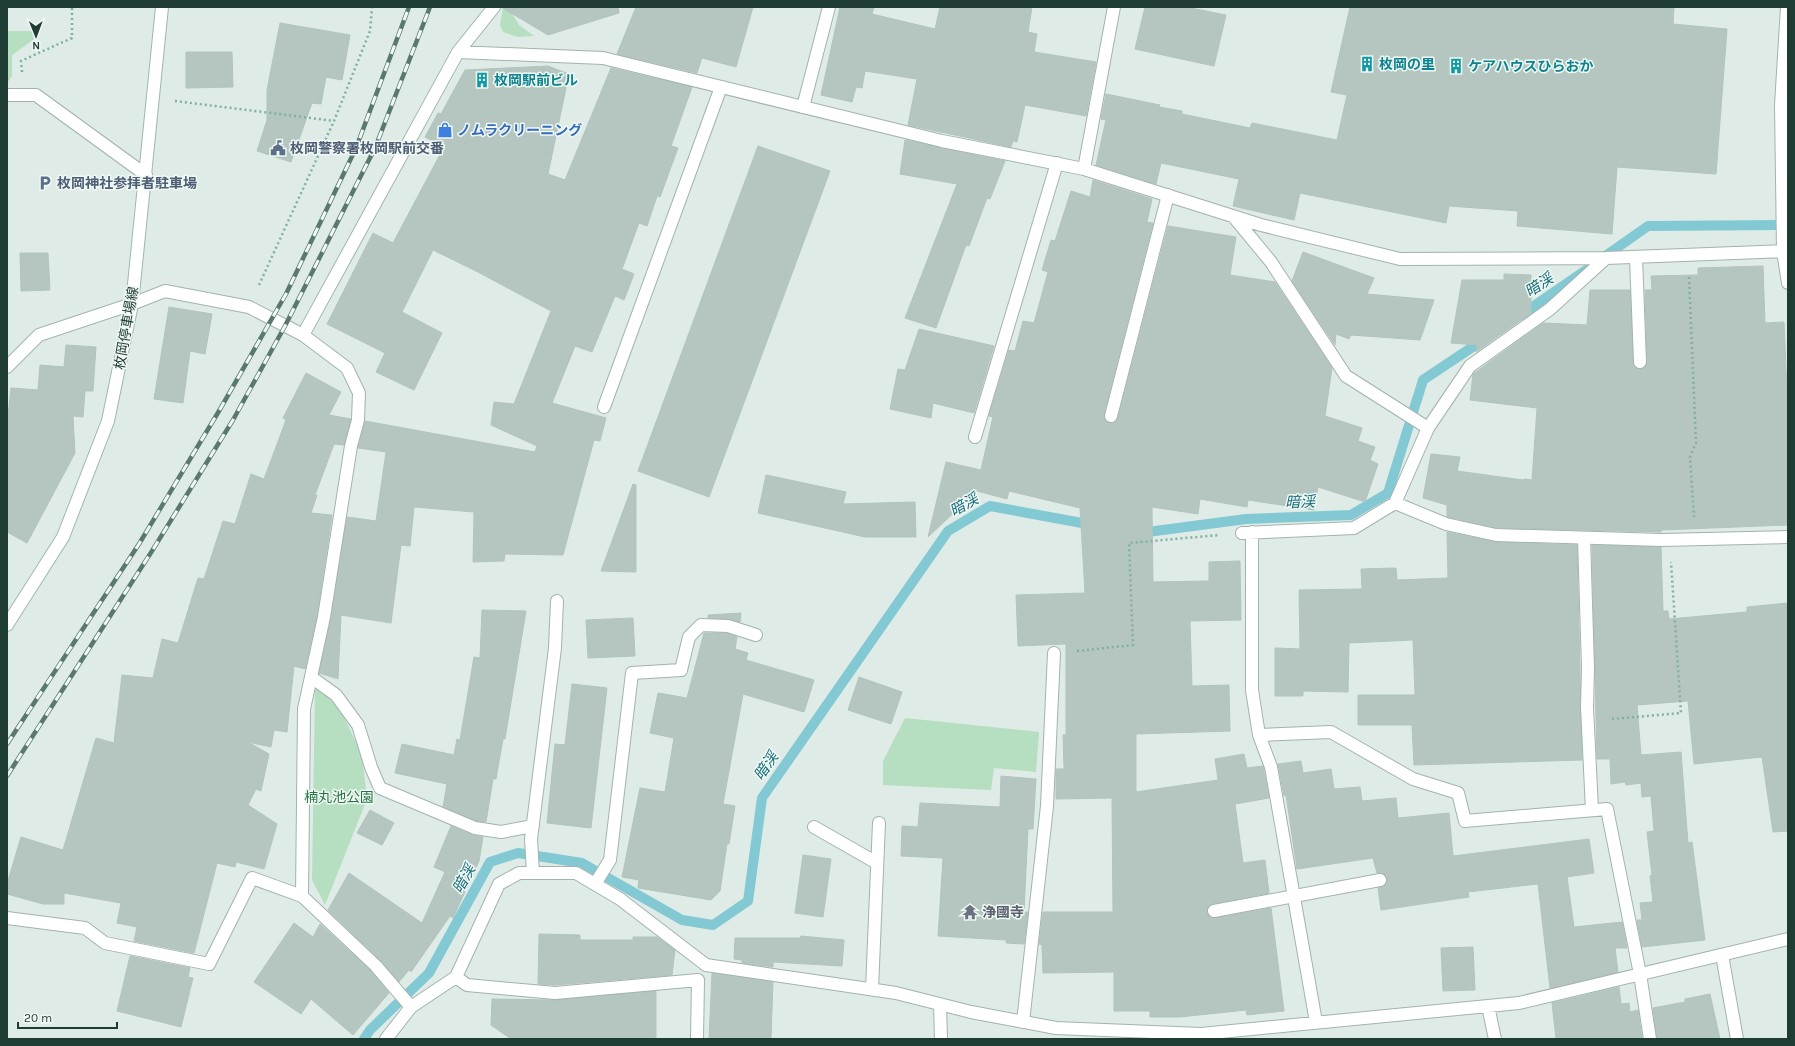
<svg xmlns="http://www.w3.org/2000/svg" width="1795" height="1046" viewBox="0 0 1795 1046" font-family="Karla,'Noto Sans JP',sans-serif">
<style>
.green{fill:#b6dec1}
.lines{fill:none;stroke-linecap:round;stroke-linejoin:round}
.stream{stroke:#83c9d4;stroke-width:10}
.building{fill:#b4c6bf;stroke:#b1c5bd}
.lane-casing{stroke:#a2b3ad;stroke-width:14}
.street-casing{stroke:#a2b3ad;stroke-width:14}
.secondary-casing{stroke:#9db8ae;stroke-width:14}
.path{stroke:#7eb1a0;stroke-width:2.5;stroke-dasharray:2 3;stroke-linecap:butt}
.lane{stroke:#fff;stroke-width:12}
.street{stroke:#fff;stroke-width:12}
.secondary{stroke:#fff;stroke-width:12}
.rail-casing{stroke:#59786f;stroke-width:4.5}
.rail{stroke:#f0f8f4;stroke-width:3;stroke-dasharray:9;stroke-linecap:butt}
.labels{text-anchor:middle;stroke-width:3;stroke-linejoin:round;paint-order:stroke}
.culture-label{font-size:14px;font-weight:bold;fill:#0d838f;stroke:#f0f8f4;text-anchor:start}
.shop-label{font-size:14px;font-weight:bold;fill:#366cbe;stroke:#f0f8f4;text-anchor:start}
.service-label{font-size:14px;font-weight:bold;fill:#4e5e75;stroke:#f0f8f4;text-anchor:start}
.street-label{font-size:14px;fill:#1f3c34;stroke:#f0f8f4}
.park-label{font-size:14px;fill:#277544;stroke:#f0f8f4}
.worship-label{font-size:14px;font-weight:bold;fill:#5b616d;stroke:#f0f8f4;text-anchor:start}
.water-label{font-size:15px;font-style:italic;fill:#166c7b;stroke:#f0f8f4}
</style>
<rect width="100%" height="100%" fill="#dfebe6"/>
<path class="green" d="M 503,7 L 512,13 L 519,25 L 534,36 L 518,37 L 503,32 L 500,25 Z
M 7,31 L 33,31 L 35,33 L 33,40 L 12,55 L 12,76 L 7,83 Z
M 320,688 L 342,713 L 362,755 L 367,799 L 325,905 L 312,880 L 315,689 Z
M 905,718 L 1039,732 L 1036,772 L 994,768 L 991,790 L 883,785 L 883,761 Z"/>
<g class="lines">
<path class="stream" d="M 1601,259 L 1648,226 L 1788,225
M 1521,315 L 1586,270
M 1140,533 L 1246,519 L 1351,515 L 1388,493 L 1423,380 L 1486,338
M 364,1039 L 370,1030 L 429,973 L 490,862 L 518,853 L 582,863 L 682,920 L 713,925 L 748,901 L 762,798 L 948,531 L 990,506 L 1093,525"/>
</g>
<path class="building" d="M 501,7 L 618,7 L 619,13 L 548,35 Z
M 636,7 L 753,7 L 736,67 L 702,58 L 697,73 L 617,54 Z
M 840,7 L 874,7 L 872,14 L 935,29 L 940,7 L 1032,7 L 1028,32 L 1037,34 L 1034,52 L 1096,62 L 1086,116 L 1025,105 L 1017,142 L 1013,141 L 1011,147 L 908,125 L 917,79 L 865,71 L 862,88 L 856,87 L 852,102 L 821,95 Z
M 1145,7 L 1186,7 L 1226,15 L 1214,66 L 1135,49 Z
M 1350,7 L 1674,7 L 1673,24 L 1727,29 L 1716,174 L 1617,167 L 1612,234 L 1517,226 L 1518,211 L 1449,206 L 1446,223 L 1300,193 L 1294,220 L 1233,206 L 1239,179 L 1161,163 L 1156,184 L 1096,165 L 1106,120 L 1101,119 L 1106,94 L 1160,105 L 1159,107 L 1182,111 L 1182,114 L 1250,128 L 1252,123 L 1337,140 L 1347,95 L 1331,92 Z
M 280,23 L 350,35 L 342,80 L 326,77 L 321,104 L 312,103 L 291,162 L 257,151 L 267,120 L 267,90 Z
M 186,52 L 232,52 L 233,87 L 186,88 Z
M 548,66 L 569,74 L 548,174 L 565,180 L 611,68 L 692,87 L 671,146 L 678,148 L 660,197 L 657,196 L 647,226 L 639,223 L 622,269 L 634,274 L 624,300 L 615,296 L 592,352 L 575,346 L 552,403 L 606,418 L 600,441 L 594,440 L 563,555 L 505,554 L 504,561 L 473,562 L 474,512 L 414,507 L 410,546 L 401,545 L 391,623 L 341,615 L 338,679 L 319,673 L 331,618 L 347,517 L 376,521 L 386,452 L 358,448 L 365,421 L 535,452 L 537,446 L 491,425 L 494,402 L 514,404 L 551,311 L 476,271 L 433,250 L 402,312 L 442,333 L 414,390 L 376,372 L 385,353 L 327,324 L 373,233 L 393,243 L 444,147 L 425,137 L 438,113 L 441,114 L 465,70 Z
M 905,140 L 1005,161 L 990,199 L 987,198 L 969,246 L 966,245 L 936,328 L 905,318 L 957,184 L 900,174 Z
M 758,146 L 830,171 L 709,497 L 638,471 Z
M 1093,180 L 1152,199 L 1147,222 L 1153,223 L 1104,414 L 1106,422 L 1113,423 L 1118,418 L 1168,226 L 1236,237 L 1230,275 L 1275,282 L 1332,368 L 1325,416 L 1362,428 L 1358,441 L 1375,447 L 1370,460 L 1378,464 L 1365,502 L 1318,487 L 1314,510 L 1248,500 L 1247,507 L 1200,499 L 1198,514 L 1152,507 L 1153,582 L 1209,581 L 1209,562 L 1240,561 L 1241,620 L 1190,621 L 1192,686 L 1229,685 L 1230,731 L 1136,734 L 1136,792 L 1218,780 L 1215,759 L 1244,754 L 1247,768 L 1263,766 L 1269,798 L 1235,804 L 1243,863 L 1265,860 L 1269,893 L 1213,904 L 1209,906 L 1207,912 L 1209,916 L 1215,918 L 1271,908 L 1284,1011 L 1247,1015 L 1246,1010 L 1180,1017 L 1150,1017 L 1150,1011 L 1114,1011 L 1114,972 L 1043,973 L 1042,945 L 1039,944 L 1043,912 L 1113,912 L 1112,798 L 1056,799 L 1056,769 L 1064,769 L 1063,735 L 1066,735 L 1066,644 L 1018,646 L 1016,595 L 1085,593 L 1080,508 L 1009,491 L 1007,499 L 977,491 L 928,537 L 946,462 L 981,470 L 993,417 L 989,416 L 1009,350 L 1015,351 L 1023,321 L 1034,323 L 1048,272 L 1042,270 L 1051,240 L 1055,241 L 1071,191 L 1090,197 Z
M 1303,252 L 1374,278 L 1367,294 L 1434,300 L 1420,340 L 1351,335 L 1349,339 L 1336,334 L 1335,345 L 1292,281 Z
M 20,253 L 48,253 L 50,290 L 21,291 Z
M 1763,266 L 1765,323 L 1784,322 L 1787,391 L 1788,391 L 1788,525 L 1661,530 L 1661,532 L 1497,528 L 1448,517 L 1447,516 L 1447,505 L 1423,498 L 1431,454 L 1460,457 L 1457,471 L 1523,480 L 1524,479 L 1532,480 L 1537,408 L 1470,400 L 1473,374 L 1543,323 L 1587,325 L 1590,290 L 1630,290 L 1633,362 L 1636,368 L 1641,369 L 1644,368 L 1647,362 L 1645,290 L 1652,290 L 1651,276 L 1698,275 L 1698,268 Z
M 1504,274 L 1531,275 L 1531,313 L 1476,352 L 1477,345 L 1451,343 L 1462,280 L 1504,280 Z
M 169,307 L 212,314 L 205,354 L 190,351 L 183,403 L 154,399 Z
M 919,329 L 994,346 L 974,413 L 933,403 L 931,418 L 890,409 L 898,369 L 905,370 Z
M 66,345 L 96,347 L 93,391 L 85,391 L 83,417 L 73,416 L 75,453 L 27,543 L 7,532 L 7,426 L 11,388 L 38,390 L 40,365 L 64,367 Z
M 306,373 L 341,392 L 329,415 L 351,419 L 344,445 L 334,444 L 315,495 L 317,495 L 311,513 L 332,515 L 317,616 L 305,669 L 294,666 L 287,732 L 274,730 L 271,747 L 248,742 L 269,754 L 261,791 L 256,789 L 248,805 L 277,824 L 264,869 L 236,862 L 235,867 L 217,863 L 194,953 L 134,941 L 137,927 L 117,923 L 121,903 L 64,893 L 64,904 L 43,904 L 7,894 L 7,884 L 21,837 L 63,850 L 96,738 L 114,743 L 122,675 L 153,678 L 162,639 L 178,643 L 198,578 L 204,579 L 223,521 L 235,524 L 251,474 L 264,479 L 286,420 L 283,418 Z
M 766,475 L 846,492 L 843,504 L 915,502 L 916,537 L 865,537 L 758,513 Z
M 633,484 L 636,485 L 636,572 L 601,571 Z
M 1447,532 L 1496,542 L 1577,545 L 1582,760 L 1414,765 L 1412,725 L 1358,725 L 1358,695 L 1415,695 L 1413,640 L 1349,643 L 1348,692 L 1303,691 L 1303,696 L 1275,696 L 1275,648 L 1300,649 L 1299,590 L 1362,589 L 1361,569 L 1396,568 L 1397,580 L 1448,578 Z
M 1592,545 L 1661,547 L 1663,611 L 1668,611 L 1669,619 L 1747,612 L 1747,607 L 1788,603 L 1788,831 L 1773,832 L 1762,757 L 1694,764 L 1688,701 L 1637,705 L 1641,755 L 1681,752 L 1688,843 L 1692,842 L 1705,940 L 1642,947 L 1637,920 L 1642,920 L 1640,903 L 1653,902 L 1650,876 L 1652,875 L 1647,832 L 1654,831 L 1651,796 L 1642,797 L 1641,783 L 1626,785 L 1625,782 L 1611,784 L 1610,759 L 1597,759 Z
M 482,610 L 526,611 L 505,739 L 503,739 L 496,779 L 493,779 L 486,822 L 477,821 L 443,807 L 447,784 L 395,773 L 402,744 L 454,755 L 457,739 L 460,740 L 474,657 L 480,658 Z
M 741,613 L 740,622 L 728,619 L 708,618 L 708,615 Z
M 633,618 L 635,656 L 588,658 L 586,620 Z
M 704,633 L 727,633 L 737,637 L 735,649 L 748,653 L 746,660 L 814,680 L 804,712 L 743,694 L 723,804 L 735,806 L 729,844 L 727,844 L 720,891 L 711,900 L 638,888 L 639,880 L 622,877 L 640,788 L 665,792 L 674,738 L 650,733 L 658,693 L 687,698 Z
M 859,677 L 902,692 L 891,724 L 848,710 Z
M 572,684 L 607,688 L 591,828 L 547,823 L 555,744 L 565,745 Z
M 1301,761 L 1303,773 L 1331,769 L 1334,789 L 1360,787 L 1362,801 L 1396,798 L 1398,818 L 1449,813 L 1453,856 L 1589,839 L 1594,873 L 1567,877 L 1574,927 L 1622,922 L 1627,948 L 1615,948 L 1618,972 L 1550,988 L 1538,884 L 1468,892 L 1469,897 L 1381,910 L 1378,888 L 1385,885 L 1387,879 L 1383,873 L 1377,873 L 1373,858 L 1297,869 L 1286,795 L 1284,796 L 1278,764 Z
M 1001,776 L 1036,779 L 1033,829 L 1028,829 L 1024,912 L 1028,912 L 1024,944 L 1006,943 L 1006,940 L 938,936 L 943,858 L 901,856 L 902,826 L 918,827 L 920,803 L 1000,807 Z
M 370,810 L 394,823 L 382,845 L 357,833 Z
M 451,826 L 472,835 L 483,837 L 479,861 L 453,918 L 450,916 L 411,972 L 409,970 L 399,982 L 381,961 L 328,910 L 349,873 L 422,923 L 445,872 L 434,867 Z
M 803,855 L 831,859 L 823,917 L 795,913 Z
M 294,923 L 313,937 L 320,924 L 371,971 L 389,993 L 353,1035 L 311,999 L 301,1014 L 254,982 Z
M 539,934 L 580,935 L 580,940 L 633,940 L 633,937 L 657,937 L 675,950 L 672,975 L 555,985 L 538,984 Z
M 801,936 L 844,940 L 842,966 L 773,962 L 773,967 L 742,963 L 742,960 L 734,959 L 735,938 L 800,938 Z
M 1473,947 L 1475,990 L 1443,991 L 1441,948 Z
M 130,956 L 190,968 L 188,977 L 193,978 L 181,1027 L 117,1011 Z
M 712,973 L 773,982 L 771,1039 L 709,1039 Z
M 1619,987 L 1621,1004 L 1629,1003 L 1630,1012 L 1638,1010 L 1642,1039 L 1556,1039 L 1552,1003 Z
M 656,991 L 656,1039 L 511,1039 L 491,1025 L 492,999 L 556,1000 Z
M 1710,994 L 1720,1039 L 1657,1039 L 1653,1008 L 1685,1002 L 1685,999 Z"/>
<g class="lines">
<g class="lane-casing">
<path id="lane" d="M 803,107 L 829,7
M 1636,257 L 1640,362
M 604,407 L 721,87
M 1111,416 L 1168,195
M 975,437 L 1057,163
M 1584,538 L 1588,668 L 1587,707 L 1592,810
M 311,677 L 336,695 L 358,725 L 371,767 L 380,788 L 475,828 L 501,832 L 533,826
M 814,827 L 877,863
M 533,873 L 531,839 L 555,648 L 557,601
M 595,884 L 610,860 L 632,673 L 681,670 L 689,637 L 701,625 L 728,626 L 756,635
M 1214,911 L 1380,880
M 1722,955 L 1737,1039
M 1640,974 L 1650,1039
M 872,989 L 879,823
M 1023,1022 L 1047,806 L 1054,653"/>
</g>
<g class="street-casing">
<path id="street" d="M 1787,7 L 1781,105 L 1783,251 L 1788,283
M 458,52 L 603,58 L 942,141 L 1084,169 L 1261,225 L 1400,259 L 1606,258 L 1788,251
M 7,95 L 36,95 L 146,175
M 1084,169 L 1114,7
M 1233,216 L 1271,262 L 1346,376 L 1428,428
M 303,335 L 458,52 L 494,7
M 7,367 L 39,335 L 132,304 L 165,291 L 249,307 L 303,335 L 347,368 L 359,393 L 358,420 L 351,446 L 324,617 L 304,709 L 302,896 L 376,966 L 411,1007
M 1395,503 L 1446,524 L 1496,535 L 1662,540 L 1788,537
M 1252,532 L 1252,690 L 1259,735 L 1271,767 L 1316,1022
M 1242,533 L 1354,528 L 1395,503 L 1428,428 L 1470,366 L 1550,309 L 1606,258
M 1259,735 L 1331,732 L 1413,779 L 1458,793 L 1465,821 L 1607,809 L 1640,974
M 7,918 L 85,928 L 105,943 L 209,964 L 252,878 L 302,896
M 456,977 L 467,985 L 555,993 L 698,980 L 697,1039
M 940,1004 L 941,1039
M 1488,1006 L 1495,1039
M 386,1039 L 411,1007 L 456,977 L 499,884 L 519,873 L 576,873 L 620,899 L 706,965 L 896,993 L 971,1012 L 1056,1028 L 1201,1034 L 1519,1003 L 1788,939"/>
</g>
<g class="secondary-casing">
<path id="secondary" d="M 7,625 L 63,537 L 108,421 L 132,304 L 162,7"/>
</g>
<path class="path" d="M 22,72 L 21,61 L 72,38 L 72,7
M 175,101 L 334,121
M 1689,277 L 1696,443 L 1690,457 L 1694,517
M 259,285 L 334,121 L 370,31 L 372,7
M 1077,651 L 1133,645 L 1129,543 L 1220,535
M 1612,719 L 1681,713 L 1671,562"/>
<use href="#lane" class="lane"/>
<use href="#street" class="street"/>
<use href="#secondary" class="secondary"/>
<g class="rail-casing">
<path id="rail" d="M 7,744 L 139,544 L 219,411 L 286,294 L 356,148 L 409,7
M 7,776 L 152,551 L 233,420 L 285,326 L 375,148 L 430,7"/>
</g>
<use href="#rail" class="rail"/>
</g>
<defs>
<g id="building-bare" transform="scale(1.2)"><path d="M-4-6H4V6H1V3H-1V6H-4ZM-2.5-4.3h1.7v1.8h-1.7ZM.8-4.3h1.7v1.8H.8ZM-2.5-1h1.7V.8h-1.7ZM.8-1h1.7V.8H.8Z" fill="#0f9aa8" stroke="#f0f8f4" stroke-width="2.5" paint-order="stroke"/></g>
<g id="shop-bare" transform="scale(1.2)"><path d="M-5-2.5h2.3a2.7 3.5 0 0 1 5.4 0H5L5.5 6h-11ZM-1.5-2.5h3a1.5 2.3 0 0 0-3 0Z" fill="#3f7fe0" stroke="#f0f8f4" stroke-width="2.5" paint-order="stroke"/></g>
<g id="civic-bare" transform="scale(1.2)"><path d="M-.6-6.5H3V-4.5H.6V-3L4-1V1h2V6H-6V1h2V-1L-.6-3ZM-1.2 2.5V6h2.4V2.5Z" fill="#5c6f8a" stroke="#f0f8f4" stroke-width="2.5" paint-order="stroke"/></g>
<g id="parking-bare" transform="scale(1.2)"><path d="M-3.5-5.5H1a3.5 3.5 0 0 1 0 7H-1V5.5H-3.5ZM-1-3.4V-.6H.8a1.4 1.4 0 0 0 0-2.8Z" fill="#5c6f8a" stroke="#f0f8f4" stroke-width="2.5" paint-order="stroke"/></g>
<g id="temple-bare" transform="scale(1.2)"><path d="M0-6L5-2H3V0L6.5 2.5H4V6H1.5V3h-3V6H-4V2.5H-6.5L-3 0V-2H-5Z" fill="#6b7280" stroke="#f0f8f4" stroke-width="2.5" paint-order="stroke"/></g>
</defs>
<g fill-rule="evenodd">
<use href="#building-bare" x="1367" y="64"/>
<use href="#building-bare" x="1456" y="66"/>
<use href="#building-bare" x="482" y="80"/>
<use href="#shop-bare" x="445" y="130"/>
<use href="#civic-bare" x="278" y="148"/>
<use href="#parking-bare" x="45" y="183"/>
<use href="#temple-bare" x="970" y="912"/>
</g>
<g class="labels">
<g class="culture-label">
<text x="1379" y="69">枚岡の里</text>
<text x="1468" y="71">ケアハウスひらおか</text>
<text x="494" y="85">枚岡駅前ビル</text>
</g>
<g class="shop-label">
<text x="457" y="135">ノムラクリーニング</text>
</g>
<g class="service-label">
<text x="290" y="153">枚岡警察署枚岡駅前交番</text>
<text x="57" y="188">枚岡神社参拝者駐車場</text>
</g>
<g class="street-label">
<text transform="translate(126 328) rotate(-80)" y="5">枚岡停車場線</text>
</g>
<g class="park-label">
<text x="339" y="802">楠丸池公園</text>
</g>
<g class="worship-label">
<text x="982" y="917">浄國寺</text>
</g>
<g class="water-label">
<text transform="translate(1539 285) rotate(-34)" y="5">暗渓</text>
<text transform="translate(1300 502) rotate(-2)" y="5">暗渓</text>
<text transform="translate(964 505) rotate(-30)" y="5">暗渓</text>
<text transform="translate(766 766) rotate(-55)" y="5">暗渓</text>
<text transform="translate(464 879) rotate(-61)" y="5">暗渓</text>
</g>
</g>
<rect width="1795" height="1046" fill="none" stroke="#1f3c34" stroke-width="16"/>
<g transform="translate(36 36) rotate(179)" stroke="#f0f8f4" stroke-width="3" paint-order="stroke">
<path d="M0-3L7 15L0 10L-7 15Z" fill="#1f3c34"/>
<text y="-6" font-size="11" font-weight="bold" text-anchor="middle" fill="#1f3c34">N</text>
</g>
<path d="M18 1022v6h99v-6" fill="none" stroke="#1f3c34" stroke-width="2"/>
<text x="24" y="1022" font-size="12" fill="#1f3c34" stroke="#f0f8f4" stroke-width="3" paint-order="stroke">20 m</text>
</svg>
